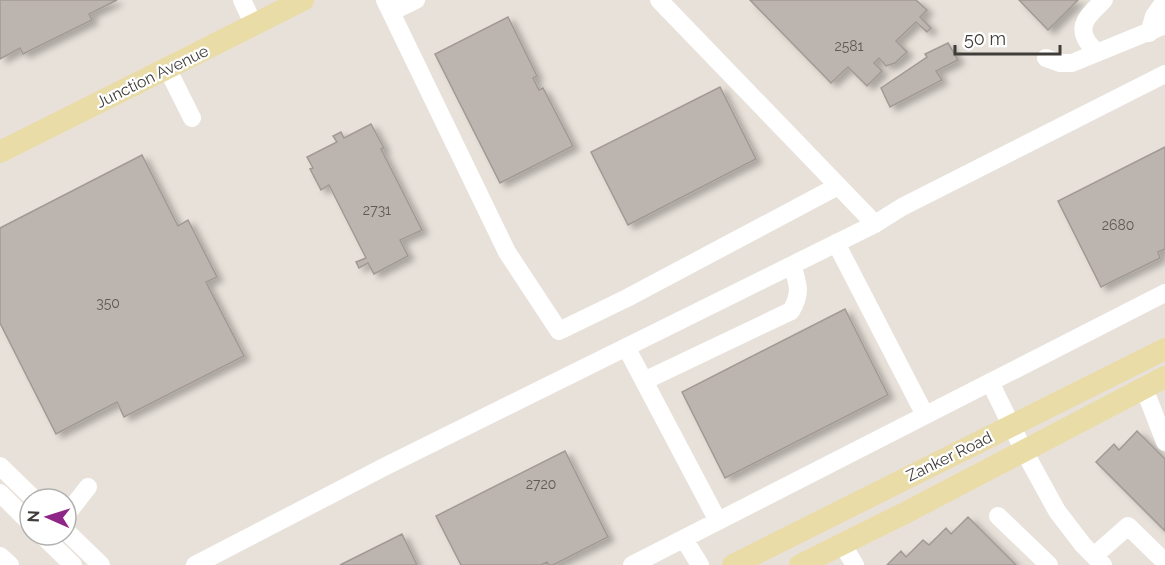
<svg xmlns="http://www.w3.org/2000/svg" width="1165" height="565" viewBox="0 0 1165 565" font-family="Raleway,sans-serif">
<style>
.building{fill:#bcb4ae;stroke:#a29994;stroke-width:1.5;filter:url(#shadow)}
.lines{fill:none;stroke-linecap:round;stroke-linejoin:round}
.minor{stroke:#fff;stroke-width:18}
.major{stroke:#eadca7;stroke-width:22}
.labels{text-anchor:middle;stroke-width:4.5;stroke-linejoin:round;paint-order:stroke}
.number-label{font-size:14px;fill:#5e5a56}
.street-label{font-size:16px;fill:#3f3c39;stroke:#fff}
</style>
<defs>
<filter id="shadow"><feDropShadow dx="6" dy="4" stdDeviation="3" flood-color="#0004"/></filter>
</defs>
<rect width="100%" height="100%" fill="#e7e1d9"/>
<path class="building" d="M 0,0 L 117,0 L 89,14 L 92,20 L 23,54 L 20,48 L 0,59 Z
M 750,0 L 916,0 L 927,10 L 920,17 L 931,28 L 927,32 L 916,22 L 896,41 L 907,52 L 895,63 L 886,66 L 879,58 L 874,63 L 882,71 L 867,86 L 848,67 L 831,83 Z
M 1019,0 L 1078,0 L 1048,30 Z
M 508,17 L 537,76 L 533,78 L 539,90 L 543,88 L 573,146 L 500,183 L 435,54 Z
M 948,43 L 958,60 L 936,71 L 942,80 L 890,107 L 881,88 L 927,57 L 925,54 Z
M 720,87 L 756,159 L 628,225 L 591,152 Z
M 371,124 L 384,148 L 381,149 L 422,230 L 400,240 L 408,256 L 374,274 L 368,263 L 359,268 L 356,262 L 366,258 L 329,185 L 321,190 L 310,169 L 313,168 L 307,157 L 337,142 L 333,136 L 341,132 L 344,138 Z
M 1165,147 L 1165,249 L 1158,252 L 1160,258 L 1101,287 L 1058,201 Z
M 142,155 L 178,226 L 188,220 L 217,277 L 206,282 L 244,356 L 124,417 L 117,402 L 56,434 L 0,323 L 0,228 Z
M 845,309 L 888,395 L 725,478 L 682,392 Z
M 1137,431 L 1165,459 L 1165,531 L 1096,462 L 1114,444 L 1119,450 Z
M 565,451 L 608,537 L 553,565 L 549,565 L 547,562 L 541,565 L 461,565 L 436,516 Z
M 968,517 L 1016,565 L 887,565 L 901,551 L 906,557 L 923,540 L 929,545 L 946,528 L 951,534 Z
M 402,534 L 417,565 L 340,565 Z"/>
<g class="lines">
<path class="minor" d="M 242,0 L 254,25
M 385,0 L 507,252 L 559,331 L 627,298 L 838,186
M 659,0 L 875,224
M 391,12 L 416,0
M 1149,33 L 1154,16 L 1165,1
M 1097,53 C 1093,48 1087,43 1085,37 C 1078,22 1095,9 1104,0
M 1046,58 L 1060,63 L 1072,63 L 1165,25
M 167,68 L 192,118
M 836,243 L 925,415
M 626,347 L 718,521
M 644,381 L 791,311 C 802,292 798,284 792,265
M 990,382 L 1024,451 L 1057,511 L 1083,545 L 1103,565
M 1144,388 L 1165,442
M 0,466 L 34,499
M 0,493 L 30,523
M 66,515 L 88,487
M 998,516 L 1049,565
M 66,531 L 101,565
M 42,535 L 73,565
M 684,539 L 700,565
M 842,544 L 855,565
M 0,556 L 10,565
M 1094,556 L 1128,526 L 1165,562
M 195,565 L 386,466 L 875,224 L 902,207 L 1165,74
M 632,565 L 1165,293"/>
<path class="major" d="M 0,152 L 303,0
M 733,565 L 1165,349
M 800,565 L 907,512 L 1165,377"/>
</g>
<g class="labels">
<g class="number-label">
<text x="849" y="51">2581</text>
<text x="377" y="215">2731</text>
<text x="1118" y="230">2680</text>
<text x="108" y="308">350</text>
<text x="541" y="489">2720</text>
</g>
<g class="street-label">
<text transform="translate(152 76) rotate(-26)" y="6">Junction Avenue</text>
<text transform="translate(949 456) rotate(-26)" y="6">Zanker Road</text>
</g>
</g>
<g transform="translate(48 517) rotate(273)"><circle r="28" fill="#ffffff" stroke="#b2b1b0" stroke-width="1.5"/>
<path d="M0-4.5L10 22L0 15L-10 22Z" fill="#902588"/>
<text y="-9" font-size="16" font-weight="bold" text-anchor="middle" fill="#3f3c39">N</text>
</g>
<path d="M955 45v9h105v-9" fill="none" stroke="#3f3c39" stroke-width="3"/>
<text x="964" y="45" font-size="18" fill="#3f3c39" stroke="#ffffff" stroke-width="4.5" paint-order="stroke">50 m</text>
</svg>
